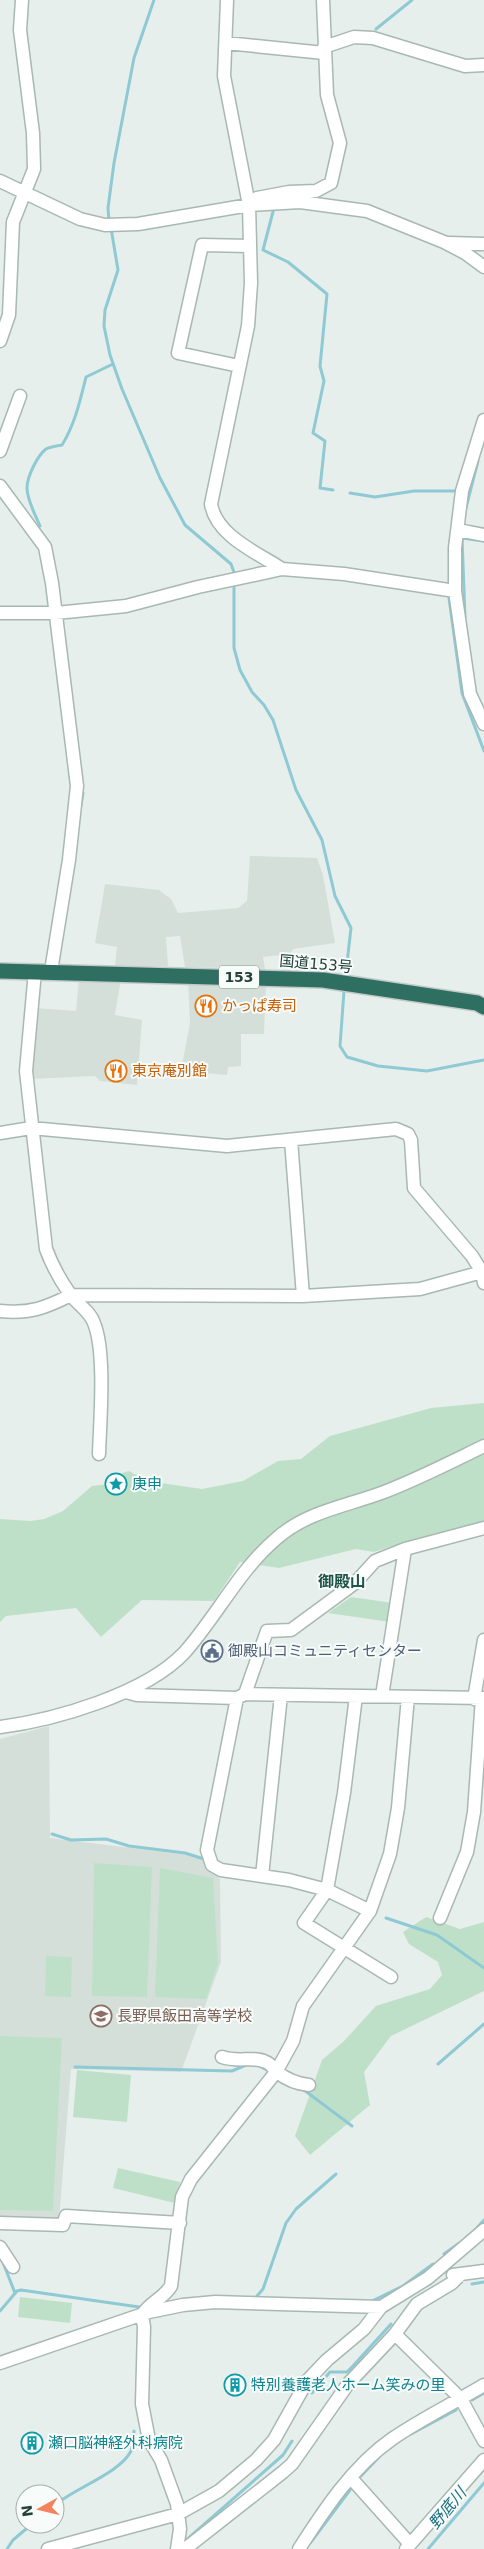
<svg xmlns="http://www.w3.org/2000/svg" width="484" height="2549" viewBox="0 0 484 2549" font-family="'DejaVu Sans','Noto Sans JP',sans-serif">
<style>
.built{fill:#d4dfda}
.green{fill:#bfe0c8}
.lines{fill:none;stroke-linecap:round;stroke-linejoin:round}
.stream{stroke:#8ec9d4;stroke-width:3}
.minor-casing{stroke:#a8b8b2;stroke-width:15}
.highway-casing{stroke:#c2cac8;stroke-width:18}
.minor{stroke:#fff;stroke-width:12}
.highway{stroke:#2f6f62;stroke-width:15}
.labels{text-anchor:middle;stroke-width:4;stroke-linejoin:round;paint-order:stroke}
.shield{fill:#f7fbf9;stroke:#637a73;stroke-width:1}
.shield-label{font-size:14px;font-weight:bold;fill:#24423a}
.street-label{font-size:15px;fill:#24423a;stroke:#f7fbf9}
.food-label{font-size:15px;fill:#c56008;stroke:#f7fbf9;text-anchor:start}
.culture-label{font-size:15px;fill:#0d838f;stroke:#f7fbf9;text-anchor:start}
.service-label{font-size:15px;fill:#4e5e75;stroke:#f7fbf9;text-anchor:start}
.education-label{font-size:15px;fill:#785e54;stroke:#f7fbf9;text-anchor:start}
.neighbourhood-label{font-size:16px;font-weight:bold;fill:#1f5548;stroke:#f7fbf9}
.water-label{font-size:16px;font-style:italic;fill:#1c6f80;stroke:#f7fbf9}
</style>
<rect width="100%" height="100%" fill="#e6efeb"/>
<path class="built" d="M 250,856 L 317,858 L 323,875 L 335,943 L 293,949 L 290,954 L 263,957 L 265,969 L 185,967 L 180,936 L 166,937 L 168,966 L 115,966 L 117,947 L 95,943 L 105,884 L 159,890 L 171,899 L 178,913 L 238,908 L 247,901 Z
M 79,978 L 121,979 L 115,1015 L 142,1020 L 137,1085 L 100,1081 L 95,1076 L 30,1079 L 36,1008 L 76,1011 Z
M 188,981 L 266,982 L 264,1034 L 241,1034 L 241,1066 L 228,1067 L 227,1075 L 181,1071 L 190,1023 Z
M 49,1726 L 50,1838 L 205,1857 L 207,1866 L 220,1879 L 221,1962 L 181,2072 L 71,2069 L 59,2220 L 0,2218 L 0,1739 Z"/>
<path class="green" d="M 484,1403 L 484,1525 L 402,1543 L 374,1552 L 356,1549 L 279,1568 L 240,1562 L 214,1601 L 142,1600 L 101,1637 L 76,1608 L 6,1616 L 0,1622 L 0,1519 L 31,1521 L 44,1519 L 63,1511 L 92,1486 L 108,1484 L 108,1488 L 120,1487 L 122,1473 L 129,1471 L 147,1481 L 202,1489 L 243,1481 L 278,1461 L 301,1459 L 330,1436 L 431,1408 Z
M 351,1597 L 393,1603 L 390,1622 L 328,1613 Z
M 94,1863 L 152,1867 L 147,1997 L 92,1996 Z
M 160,1868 L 213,1878 L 218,1964 L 206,1999 L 155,1997 Z
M 426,1917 L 460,1929 L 484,1922 L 484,1991 L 391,2036 L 364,2072 L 370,2105 L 310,2155 L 295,2136 L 322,2060 L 344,2041 L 376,2006 L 430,1989 L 442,1975 L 438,1962 L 409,1944 L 403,1932 Z
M 46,1956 L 72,1957 L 71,1997 L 45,1996 Z
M 0,2036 L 62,2038 L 53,2211 L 0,2210 Z
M 77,2070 L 131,2075 L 127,2122 L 73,2117 Z
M 118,2168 L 180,2182 L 175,2203 L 113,2188 Z
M 20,2297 L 72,2303 L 70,2323 L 18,2317 Z"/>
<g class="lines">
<path class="stream" d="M 376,29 L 412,0
M 274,208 L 263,250 L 288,262 L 327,294 L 320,366 L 324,381 L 313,433 L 325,441 L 320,488 L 333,490
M 109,222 L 108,208 L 114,163 L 134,58 L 154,0
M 111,228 L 118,270 L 105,310 L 104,326 L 110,355 L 122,389 L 160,478 L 185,525 L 231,564 L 235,575
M 350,493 L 375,497 L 414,491 L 459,491
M 466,508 L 478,461
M 40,526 C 35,514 27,500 27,488 C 27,477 37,456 46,449 C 50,447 57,446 62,445 C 75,424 80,401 86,377 L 113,364
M 234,582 L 234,648 L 240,670 L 252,692 L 264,705 L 273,720 L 296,790 L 322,840 L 335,896 L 351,928 L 346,972
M 449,598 L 462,693 L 484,751
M 465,617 L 462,538 L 483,541
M 81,805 L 83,793
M 344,991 L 340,1046 L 347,1057 L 378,1066 L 427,1071 L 484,1060
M 52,1834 L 71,1840 L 106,1839 L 129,1846 L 185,1853 L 204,1859
M 386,1918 L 437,1935 L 484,1968
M 438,2064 L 484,2024
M 257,2065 L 267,2070
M 75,2067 L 232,2071 L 246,2065
M 304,2090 L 352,2126
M 476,2229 L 484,2220
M 444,2254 L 458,2244
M 2,2260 L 15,2293
M 472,2284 L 484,2282
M 257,2296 L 263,2289 L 286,2223 L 296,2209 L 336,2174
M 370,2302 L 403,2286 L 433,2264
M 0,2311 L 17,2291 L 21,2290 L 139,2307
M 312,2393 L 330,2372 L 347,2372 L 352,2367 L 391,2324
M 472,2400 L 484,2393
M 411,2434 L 456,2410
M 361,2476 L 379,2457
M 55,2505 C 75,2488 120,2473 131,2451 C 133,2445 134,2437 134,2431
M 311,2542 L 350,2490
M 183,2543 L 283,2455 L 292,2441
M 7,2549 L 13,2540 L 32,2524
M 428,2549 L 484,2483"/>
<g class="minor-casing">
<path id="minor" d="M 227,0 L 224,76 L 249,205 L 251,283 L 248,326 L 211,504 C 216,536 258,553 282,569
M 226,43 L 324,53
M 324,47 L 354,37 L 373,38 L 465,66 L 484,65
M 0,181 L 80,219 L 105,225 L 138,224 L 249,205 L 300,202 L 367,211 L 444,242 L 465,253 L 484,267
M 257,198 L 289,192 L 316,191 L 331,183 L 340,143 L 327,95 L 323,0
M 449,243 L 484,244
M 0,341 L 9,315 L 13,222 L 34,169 L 33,133 L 20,30 L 22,0
M 239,366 L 178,353 L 202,245 L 250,246
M 484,420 L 462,491 L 455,548 L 455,591 L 470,694 L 484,724
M 0,451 L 20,396
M 0,486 L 45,547 L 52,583 L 77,786 L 69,860 L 51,971
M 458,530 L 484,535
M 0,613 L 56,613 L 126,606 L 198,587 L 282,569 L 344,574 L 455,591
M 35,971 L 26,1071 L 46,1249 C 52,1265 60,1280 70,1294 C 77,1304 90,1311 94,1323 C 106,1352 100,1422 99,1454
M 0,1133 L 31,1128 L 227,1146 L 396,1129 L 408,1134 L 411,1140 L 414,1188 L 472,1256 L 482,1272 L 484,1283
M 303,1296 L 420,1289 L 482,1272
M 0,1311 C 30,1314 45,1308 71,1295 L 303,1296 L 291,1140
M 126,1692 L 137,1695 L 237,1698 L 245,1694 L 484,1698
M 245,1694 L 267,1631 L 291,1630 L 355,1583 L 375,1561 L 405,1549
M 356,1696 L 344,1793 L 327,1890 L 304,1923 L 391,1977
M 382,1696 L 405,1549 L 484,1528
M 237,1698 L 207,1850 L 212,1865 L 221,1870 L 289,1880 L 327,1890 L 370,1911 L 390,1854 L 398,1808 L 408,1697
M 474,1699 L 484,1640
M 0,1727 C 55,1720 145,1694 184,1653 C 217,1616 239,1570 277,1538 C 308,1511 347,1506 384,1492 C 418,1479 451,1462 484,1446
M 262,1876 L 281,1695
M 440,1918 L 467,1852 L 474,1812 L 482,1698
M 222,2057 C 239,2063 255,2055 268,2063 C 272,2065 274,2070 277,2072 C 286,2079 298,2084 309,2085
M 0,2223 L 63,2225 L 66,2216 L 180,2223
M 0,2247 L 13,2267
M 453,2275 L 484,2271
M 395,2334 L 461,2399 L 484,2441
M 0,2363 L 149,2312 L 183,2305 L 215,2302 L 381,2307
M 351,2478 L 410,2544
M 48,2549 L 178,2514 L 219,2491 L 256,2460 L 274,2440 L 307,2381 L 327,2360 L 364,2329 L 381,2307 L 428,2278 L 484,2230
M 177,2549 L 180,2529 L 177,2504 L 161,2460 L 149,2440 L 142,2404 L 144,2327 L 142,2315 C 150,2302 163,2299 171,2286 L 182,2197 L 191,2179 L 276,2072 L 293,2041 L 303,2006 L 370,1911
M 185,2549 L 283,2472 L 292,2464 L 348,2384 L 395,2334 L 417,2304 L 452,2283 L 460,2275
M 299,2549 C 324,2510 353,2466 392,2439 C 421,2419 454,2403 484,2385
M 406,2549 L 484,2460"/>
</g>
<g class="highway-casing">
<path id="highway" d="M 0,971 L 323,980 L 477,1003 L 484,1007"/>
</g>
<use href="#minor" class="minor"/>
<use href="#highway" class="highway"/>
</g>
<defs>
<g id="restaurant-ring" transform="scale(1.125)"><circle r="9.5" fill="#f7fbf9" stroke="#e8710a" stroke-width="1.5"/><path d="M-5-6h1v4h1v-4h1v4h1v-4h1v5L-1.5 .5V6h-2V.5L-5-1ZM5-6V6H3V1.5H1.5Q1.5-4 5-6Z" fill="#e8710a"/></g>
<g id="sight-ring" transform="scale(1.125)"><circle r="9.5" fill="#f7fbf9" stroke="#0f9aa8" stroke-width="1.5"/><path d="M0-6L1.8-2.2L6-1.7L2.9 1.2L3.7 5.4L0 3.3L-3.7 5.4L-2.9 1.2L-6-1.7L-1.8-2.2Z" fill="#0f9aa8"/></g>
<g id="civic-ring" transform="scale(1.125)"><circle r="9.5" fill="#f7fbf9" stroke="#5c6f8a" stroke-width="1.5"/><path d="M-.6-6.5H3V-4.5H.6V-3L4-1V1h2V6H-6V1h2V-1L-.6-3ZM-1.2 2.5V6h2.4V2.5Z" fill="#5c6f8a"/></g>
<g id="school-ring" transform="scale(1.125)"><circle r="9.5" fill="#f7fbf9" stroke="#8d6e63" stroke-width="1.5"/><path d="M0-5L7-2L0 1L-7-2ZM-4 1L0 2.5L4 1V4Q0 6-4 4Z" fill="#8d6e63"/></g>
<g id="building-ring" transform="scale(1.125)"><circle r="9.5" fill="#f7fbf9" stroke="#0f9aa8" stroke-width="1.5"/><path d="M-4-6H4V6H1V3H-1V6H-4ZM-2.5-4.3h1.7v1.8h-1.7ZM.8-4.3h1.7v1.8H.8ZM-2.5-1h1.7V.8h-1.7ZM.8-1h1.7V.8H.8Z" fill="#0f9aa8"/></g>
</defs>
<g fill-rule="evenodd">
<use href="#restaurant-ring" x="206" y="1006"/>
<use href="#restaurant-ring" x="116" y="1071"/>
<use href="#sight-ring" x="116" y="1484"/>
<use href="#civic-ring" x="212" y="1651"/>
<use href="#school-ring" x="101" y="2016"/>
<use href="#building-ring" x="235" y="2385"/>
<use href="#building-ring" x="32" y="2443"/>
</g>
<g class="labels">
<rect class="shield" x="219" y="965.5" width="40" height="23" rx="4"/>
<g class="shield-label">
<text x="239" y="982">153</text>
</g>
<g class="street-label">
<text transform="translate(316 964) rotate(5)" y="5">国道153号</text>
</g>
<g class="food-label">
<text x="222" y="1011">かっぱ寿司</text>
<text x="132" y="1076">東京庵別館</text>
</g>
<g class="culture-label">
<text x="132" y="1489">庚申</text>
<text x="251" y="2390">特別養護老人ホーム笑みの里</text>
<text x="48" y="2448">瀬口脳神経外科病院</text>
</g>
<g class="service-label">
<text x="228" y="1656">御殿山コミュニティセンター</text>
</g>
<g class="education-label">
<text x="117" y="2021">長野県飯田高等学校</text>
</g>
<g class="neighbourhood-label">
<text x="342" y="1587">御殿山</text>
</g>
<g class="water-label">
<text transform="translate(447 2508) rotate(-50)" y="6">野底川</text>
</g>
</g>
<g transform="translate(40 2509) rotate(262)"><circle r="24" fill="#f7fbf9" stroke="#a3b1ad"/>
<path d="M0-4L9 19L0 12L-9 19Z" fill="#f4845f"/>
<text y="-8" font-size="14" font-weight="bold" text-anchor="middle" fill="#24423a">N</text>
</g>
</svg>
